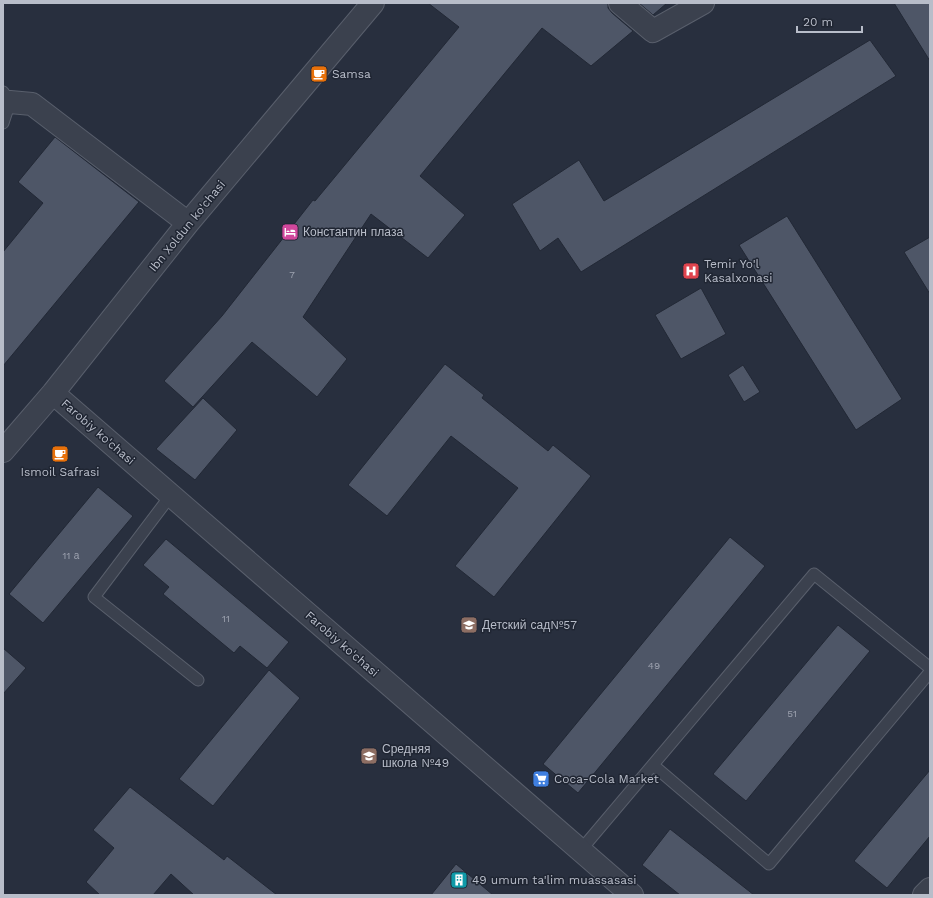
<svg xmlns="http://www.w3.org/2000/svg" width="933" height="898" viewBox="0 0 933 898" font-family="'Work Sans',sans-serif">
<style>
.building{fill:#4e5667;stroke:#222835}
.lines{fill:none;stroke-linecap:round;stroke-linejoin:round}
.service-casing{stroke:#595f6c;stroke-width:13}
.minor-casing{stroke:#595f6c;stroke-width:24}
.service{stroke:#3b414e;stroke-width:11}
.minor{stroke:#3b414e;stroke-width:22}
.labels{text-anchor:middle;stroke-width:3;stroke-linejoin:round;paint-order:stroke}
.number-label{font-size:10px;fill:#9ea3b0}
.poi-label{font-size:12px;fill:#b8bdc9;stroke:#202633;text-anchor:start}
.street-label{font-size:12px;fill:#b8bdc9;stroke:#202633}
</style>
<rect width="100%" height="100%" fill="#282f3e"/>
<path class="building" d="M 428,3 L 608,3 L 608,8 L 612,13 L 633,31 L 591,66 L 542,28 L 420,176 L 465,215 L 428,258 L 371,214 L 303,317 L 347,359 L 317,397 L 252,342 L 193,407 L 164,381 L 222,316 L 313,200 L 315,201 L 459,27 Z
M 639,3 L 667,3 L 653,15 Z
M 894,3 L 930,3 L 930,61 Z
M 870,40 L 896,76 L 581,272 L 558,238 L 540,251 L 512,204 L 579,160 L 604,201 Z
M 55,137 L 139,202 L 3,366 L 3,252 L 43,203 L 18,182 Z
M 787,216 L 902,399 L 856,430 L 739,245 Z
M 930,237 L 930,294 L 904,252 Z
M 701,288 L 726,334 L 681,359 L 655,315 Z
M 445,364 L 484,395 L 482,398 L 548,451 L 553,445 L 591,476 L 494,597 L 455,566 L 518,488 L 451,436 L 387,516 L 348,485 Z
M 743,365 L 760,392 L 744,402 L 728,375 Z
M 203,398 L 237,430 L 195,480 L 156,449 Z
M 98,487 L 133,516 L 43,623 L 9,594 Z
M 730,537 L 765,566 L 578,793 L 543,764 Z
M 166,539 L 289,642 L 267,668 L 240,646 L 234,653 L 163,594 L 169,587 L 143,565 Z
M 838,625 L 870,651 L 746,801 L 713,774 Z
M 3,648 L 26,668 L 3,694 Z
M 269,670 L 300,698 L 213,806 L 179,779 Z
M 930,770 L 930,836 L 887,888 L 854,861 Z
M 130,787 L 224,860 L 227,856 L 277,895 L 194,895 L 171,874 L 153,895 L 100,895 L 86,882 L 114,848 L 93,830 Z
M 670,829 L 754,895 L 680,895 L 642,865 Z
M 456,864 L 493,895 L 431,895 Z"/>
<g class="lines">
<g class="service-casing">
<path id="service" d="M 3,92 L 10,102 L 3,123
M 171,495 L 94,597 L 198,680
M 653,765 L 769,864 L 930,672
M 580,851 L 814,574 L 930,668"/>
</g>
<g class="minor-casing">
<path id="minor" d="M 620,3 L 653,31 L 703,3
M 3,105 L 10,102 L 32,104 L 188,223
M 53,393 L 632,895
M 3,451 L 53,393 L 188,223 L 373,3
M 924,895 L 930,889"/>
</g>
<use href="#service" class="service"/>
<use href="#minor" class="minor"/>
</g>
<defs>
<g id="cafe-square" transform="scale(0.9)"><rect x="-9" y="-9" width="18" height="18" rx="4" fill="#e8710a" stroke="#202633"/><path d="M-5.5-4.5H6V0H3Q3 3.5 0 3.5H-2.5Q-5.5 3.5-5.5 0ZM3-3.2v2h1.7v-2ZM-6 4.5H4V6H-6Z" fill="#fff"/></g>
<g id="hotel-square" transform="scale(0.9)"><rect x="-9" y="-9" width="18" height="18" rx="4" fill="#d1479c" stroke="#202633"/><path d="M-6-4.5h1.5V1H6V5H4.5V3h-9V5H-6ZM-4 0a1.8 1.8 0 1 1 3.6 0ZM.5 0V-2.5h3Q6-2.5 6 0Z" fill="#fff"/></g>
<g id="hospital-square" transform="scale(0.9)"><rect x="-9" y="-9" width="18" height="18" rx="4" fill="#e0444e" stroke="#202633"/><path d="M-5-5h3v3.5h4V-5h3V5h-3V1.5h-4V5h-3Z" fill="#fff"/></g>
<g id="school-square" transform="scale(0.9)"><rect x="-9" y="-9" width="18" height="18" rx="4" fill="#8d6e63" stroke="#202633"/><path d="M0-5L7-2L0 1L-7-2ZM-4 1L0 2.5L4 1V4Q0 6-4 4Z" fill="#fff"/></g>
<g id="supermarket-square" transform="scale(0.9)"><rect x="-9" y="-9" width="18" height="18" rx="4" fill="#3f7fe0" stroke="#202633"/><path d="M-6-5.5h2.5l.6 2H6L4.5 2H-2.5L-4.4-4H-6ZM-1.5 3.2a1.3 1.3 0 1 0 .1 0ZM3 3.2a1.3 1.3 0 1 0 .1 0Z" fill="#fff"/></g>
<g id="building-square" transform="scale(0.9)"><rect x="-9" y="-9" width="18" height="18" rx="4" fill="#0f9aa8" stroke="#202633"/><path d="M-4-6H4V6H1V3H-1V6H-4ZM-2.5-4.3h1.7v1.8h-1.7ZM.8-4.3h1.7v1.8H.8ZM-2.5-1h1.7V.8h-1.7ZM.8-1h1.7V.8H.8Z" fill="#fff"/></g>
</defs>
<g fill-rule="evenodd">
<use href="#cafe-square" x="319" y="74"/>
<use href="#hotel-square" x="290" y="232"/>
<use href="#hospital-square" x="691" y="271"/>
<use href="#cafe-square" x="60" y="454"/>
<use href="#school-square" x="469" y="625"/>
<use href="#school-square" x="369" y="756"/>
<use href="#supermarket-square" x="541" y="779"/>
<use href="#building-square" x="459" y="880"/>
</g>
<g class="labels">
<g class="number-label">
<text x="292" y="278">7</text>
<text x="71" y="559">11 а</text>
<text x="226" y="622">11</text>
<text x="654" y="669">49</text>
<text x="792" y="717">51</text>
</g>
<g class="poi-label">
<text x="332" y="78">Samsa</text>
<text x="303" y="236">Константин плаза</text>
<text x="704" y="268">Temir Yo'l<tspan x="704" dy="14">Kasalxonasi</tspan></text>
<text x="60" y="476" text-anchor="middle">Ismoil Safrasi</text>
<text x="482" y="629">Детский сад№57</text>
<text x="382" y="753">Средняя<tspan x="382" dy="14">школа №49</tspan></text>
<text x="554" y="783">Coca-Cola Market</text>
<text x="472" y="884">49 umum ta'lim muassasasi</text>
</g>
<g class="street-label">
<text transform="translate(187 226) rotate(-51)" y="4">Ibn Xoldun ko'chasi</text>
<text transform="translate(98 432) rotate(41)" y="4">Farobiy ko'chasi</text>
<text transform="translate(342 644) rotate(41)" y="4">Farobiy ko'chasi</text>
</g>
</g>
<rect width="933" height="898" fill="none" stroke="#b8bdc9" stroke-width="8"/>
<path d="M797 26v6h65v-6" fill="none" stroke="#b8bdc9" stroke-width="2"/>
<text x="803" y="26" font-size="12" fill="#b8bdc9" stroke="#202633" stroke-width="3" paint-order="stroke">20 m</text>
</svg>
